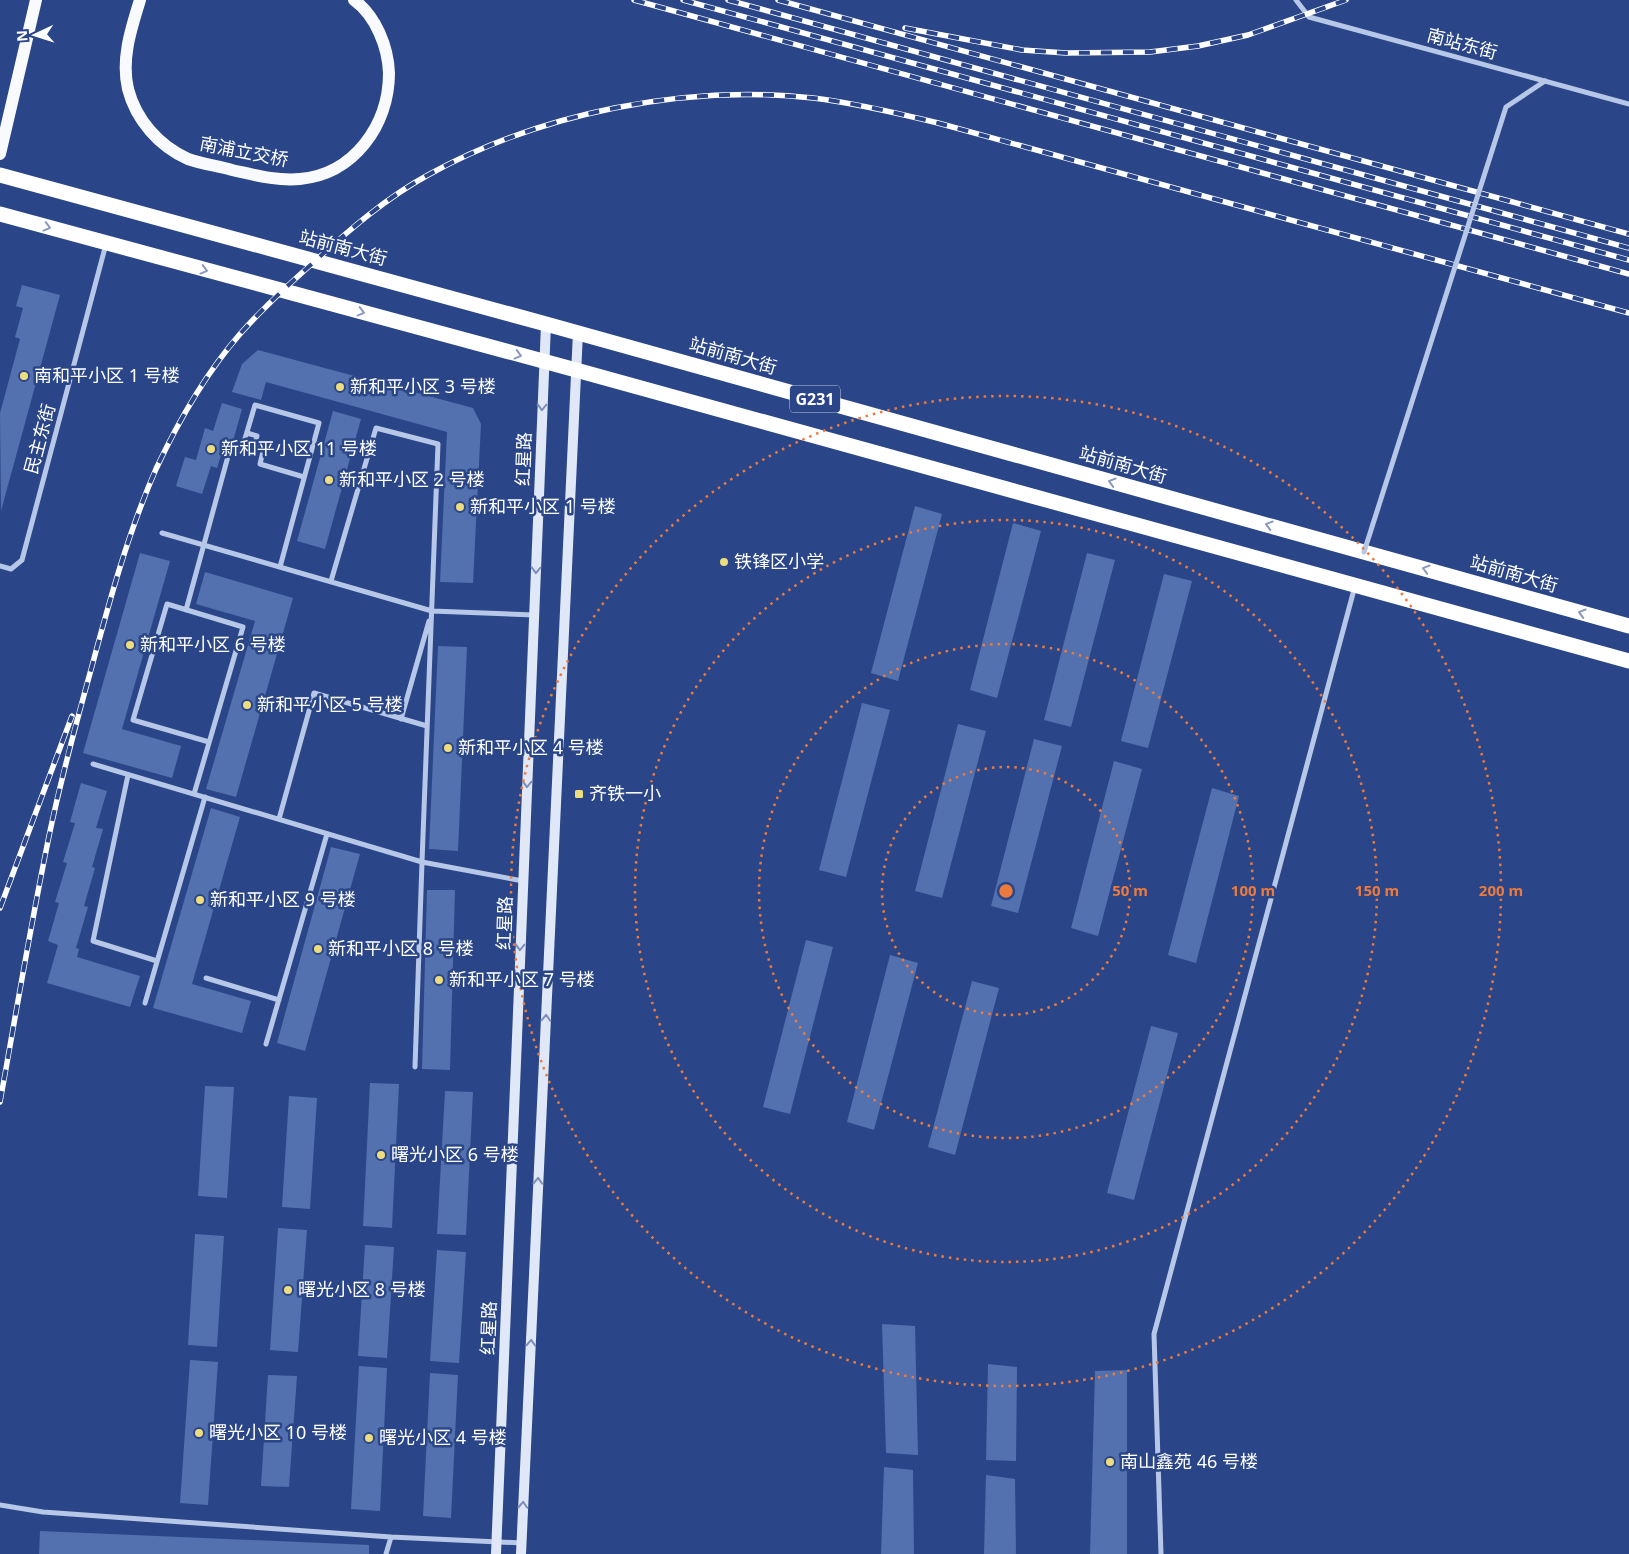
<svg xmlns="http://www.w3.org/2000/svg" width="1629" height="1554" viewBox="0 0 1629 1554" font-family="'Noto Sans','Noto Sans SC',sans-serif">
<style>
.building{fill:#5370af}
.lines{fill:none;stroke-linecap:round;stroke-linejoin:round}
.street{stroke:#b7c7e8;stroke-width:5}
.secondary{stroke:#e0e7f7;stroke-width:10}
.primary{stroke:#f9fafe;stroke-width:12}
.highway{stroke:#fff;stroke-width:15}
.rail-casing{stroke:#fff;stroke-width:5.5}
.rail{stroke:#2a4688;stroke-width:4;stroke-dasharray:11;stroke-linecap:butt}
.street-bridge{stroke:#b7c7e8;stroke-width:5}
.oneway{stroke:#8a99be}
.oneway2{stroke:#7c8eba}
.ring{fill:none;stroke:#ed7a3d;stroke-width:2.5;stroke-dasharray:2.5 5}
.poi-dot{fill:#eedd7e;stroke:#2a4688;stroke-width:2}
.labels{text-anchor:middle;stroke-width:5;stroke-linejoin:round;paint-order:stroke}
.shield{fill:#2a4688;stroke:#bfc8db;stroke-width:1}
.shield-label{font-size:16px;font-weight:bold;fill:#fff}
.street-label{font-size:18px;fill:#fff;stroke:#2a4688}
.poi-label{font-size:18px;fill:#fff;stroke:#2a4688;text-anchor:start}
.centre{fill:#ed7a3d;stroke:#2a4688;stroke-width:2.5}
.ring-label{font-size:15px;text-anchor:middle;font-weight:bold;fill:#ed7a3d;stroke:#2a4688;stroke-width:5;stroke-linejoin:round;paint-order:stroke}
</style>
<rect width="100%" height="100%" fill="#2a4688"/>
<path class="building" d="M 22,285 L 60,295 L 1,511 L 0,413 L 20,339 L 15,337 L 23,308 L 16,306 Z
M 258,350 L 473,408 L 481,424 L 473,583 L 440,582 L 447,432 L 266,382 L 261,400 L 232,392 L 242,364 Z
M 222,403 L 242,409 L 233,441 L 226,439 L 217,468 L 211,466 L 202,494 L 176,486 L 185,457 L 196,460 L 205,428 L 213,431 Z
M 333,411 L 361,419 L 325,549 L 297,541 Z
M 915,506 L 942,514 L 898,681 L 871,673 Z
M 1013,523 L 1041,531 L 997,698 L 970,690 Z
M 140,553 L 170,561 L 122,729 L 181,746 L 172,778 L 83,753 Z
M 1087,553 L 1115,560 L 1071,727 L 1044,720 Z
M 205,572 L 293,598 L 236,797 L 206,789 L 255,621 L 196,604 Z
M 1164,574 L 1192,581 L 1148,748 L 1121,741 Z
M 438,646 L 467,647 L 458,851 L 429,849 Z
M 862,703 L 890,710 L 846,877 L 819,870 Z
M 958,724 L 986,731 L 942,898 L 915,891 Z
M 1034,739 L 1062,746 L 1018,913 L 991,906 Z
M 1114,761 L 1142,769 L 1098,936 L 1071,928 Z
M 81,783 L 107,791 L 96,828 L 103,829 L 92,867 L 95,868 L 84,906 L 88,907 L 76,948 L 79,949 L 77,957 L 140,976 L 130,1007 L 47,983 L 58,945 L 48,941 L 59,903 L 55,902 L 67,863 L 63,862 L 75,823 L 70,822 Z
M 1212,788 L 1239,796 L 1196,963 L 1168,955 Z
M 211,808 L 240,817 L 192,984 L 251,1001 L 242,1033 L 153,1008 Z
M 331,847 L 360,854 L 305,1051 L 277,1043 Z
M 427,890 L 455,890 L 450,1070 L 422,1069 Z
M 806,940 L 833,947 L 790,1114 L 763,1107 Z
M 890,955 L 918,963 L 874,1130 L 847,1122 Z
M 972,981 L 999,988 L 955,1155 L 928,1147 Z
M 1151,1026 L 1178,1033 L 1134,1200 L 1107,1193 Z
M 370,1083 L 399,1084 L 392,1228 L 363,1226 Z
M 205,1086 L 234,1087 L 227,1198 L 198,1196 Z
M 445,1091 L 473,1092 L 466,1235 L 437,1234 Z
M 289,1096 L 317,1098 L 310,1209 L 282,1207 Z
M 278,1228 L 307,1230 L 298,1352 L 270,1350 Z
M 195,1234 L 224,1236 L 217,1347 L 188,1345 Z
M 365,1245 L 394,1247 L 387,1358 L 358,1356 Z
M 437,1250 L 466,1252 L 459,1363 L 430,1361 Z
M 882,1324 L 915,1326 L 918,1455 L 886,1453 Z
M 190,1360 L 218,1362 L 208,1505 L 180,1503 Z
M 988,1364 L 1017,1367 L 1016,1461 L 986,1460 Z
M 359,1366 L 387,1368 L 380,1511 L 351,1509 Z
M 1127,1370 L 1127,1554 L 1090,1554 L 1095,1371 Z
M 430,1373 L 458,1375 L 451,1518 L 423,1516 Z
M 268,1375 L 297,1376 L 289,1487 L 261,1486 Z
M 884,1467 L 913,1470 L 914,1554 L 881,1554 Z
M 986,1475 L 1015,1479 L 1016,1554 L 984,1554 Z
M 40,1531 L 369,1545 L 369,1554 L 39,1554 Z"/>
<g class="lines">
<path class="street" d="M 1296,0 L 1309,17 L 1629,104
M 247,433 L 257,436 L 255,444 L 264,447 L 260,464 L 304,477
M 162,533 L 432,611 L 534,615
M 0,566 L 11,569 L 22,560 L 106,244
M 331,581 L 376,428 L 438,444 L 422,862 L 415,1067
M 186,610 L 230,449 L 241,452 L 255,405 L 319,423 L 280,567
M 401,719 L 429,621
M 93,764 L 422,862 L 523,881
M 128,775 L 93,941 L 157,961
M 194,794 L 243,627 L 167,604 L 133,720 L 209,742
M 279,819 L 314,693 L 427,726
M 206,978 L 279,1000
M 145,1003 L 205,797
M 266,1044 L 327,834
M 0,1505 L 43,1512 L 391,1537
M 386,1554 L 391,1537 L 522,1543
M 1161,1554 L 1154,1334 L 1355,586"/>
<path class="secondary" d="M 496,1554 L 546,324
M 521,1554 L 578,332"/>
<path class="primary" d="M 140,0 C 131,29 121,59 128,89 C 136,120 159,146 188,159 C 202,164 218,166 232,170 C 255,175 276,181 300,179 C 354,174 389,125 389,73 C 388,47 376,16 354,0
M 0,154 L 36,0"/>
<path class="highway" d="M 0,175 L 546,324 L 1629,626
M 0,214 L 576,370 L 1629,661"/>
<g class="rail-casing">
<path id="rail" d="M 634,0 L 1629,274
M 683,0 L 1629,260
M 728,0 L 1629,248
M 778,0 L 1629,234
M 905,28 L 1022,50 L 1066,53 L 1150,52 L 1198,46 L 1248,35 L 1346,0
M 0,908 L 72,716
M 0,1102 C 15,1019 29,935 46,851 C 58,789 75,727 92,666 C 110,599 128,533 156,469 C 178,422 206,373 240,334 C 263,308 288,285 314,262 C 349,230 386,198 428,175 C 540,113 685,84 813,98 C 855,103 897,113 938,123 L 1629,313"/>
</g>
<use href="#rail" class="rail"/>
<path class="street-bridge" d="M 1364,552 L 1506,107 L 1545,81"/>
</g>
<defs><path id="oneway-chevron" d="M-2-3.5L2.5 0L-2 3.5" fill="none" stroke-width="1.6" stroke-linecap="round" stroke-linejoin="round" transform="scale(1.25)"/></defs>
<g class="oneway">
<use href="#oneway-chevron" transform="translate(47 227) rotate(15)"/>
<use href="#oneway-chevron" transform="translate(204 270) rotate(15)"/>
<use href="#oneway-chevron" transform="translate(361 312) rotate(15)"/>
<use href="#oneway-chevron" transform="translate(518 355) rotate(15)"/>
<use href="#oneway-chevron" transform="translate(1112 482) rotate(-164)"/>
<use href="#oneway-chevron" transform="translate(1269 525) rotate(-164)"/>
<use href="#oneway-chevron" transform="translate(1426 569) rotate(-164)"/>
<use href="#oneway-chevron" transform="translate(1582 613) rotate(-164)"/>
</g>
<g class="oneway2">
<use href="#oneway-chevron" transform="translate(542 407) rotate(92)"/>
<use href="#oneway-chevron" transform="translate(536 570) rotate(92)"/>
<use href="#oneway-chevron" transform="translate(527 784) rotate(92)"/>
<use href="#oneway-chevron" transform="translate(520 947) rotate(92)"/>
<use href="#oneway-chevron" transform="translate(546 1018) rotate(-87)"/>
<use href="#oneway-chevron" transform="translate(538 1181) rotate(-87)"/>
<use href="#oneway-chevron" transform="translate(531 1343) rotate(-87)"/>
<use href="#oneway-chevron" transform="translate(523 1505) rotate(-87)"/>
</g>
<g class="ring">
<circle cx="1006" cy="891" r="124"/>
<circle cx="1006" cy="891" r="247"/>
<circle cx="1006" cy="891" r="371"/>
<circle cx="1006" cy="891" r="495"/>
</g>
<g class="poi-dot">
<circle cx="24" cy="376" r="5"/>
<circle cx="340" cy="387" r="5"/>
<circle cx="211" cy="449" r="5"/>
<circle cx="329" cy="480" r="5"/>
<circle cx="460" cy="507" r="5"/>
<circle cx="724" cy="562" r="5"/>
<circle cx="130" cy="645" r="5"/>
<circle cx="247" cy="705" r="5"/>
<circle cx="448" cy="748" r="5"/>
<rect x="574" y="789" width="10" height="10" rx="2.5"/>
<circle cx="200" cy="900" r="5"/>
<circle cx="318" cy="949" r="5"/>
<circle cx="439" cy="980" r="5"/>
<circle cx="381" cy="1155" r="5"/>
<circle cx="288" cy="1290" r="5"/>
<circle cx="199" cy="1433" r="5"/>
<circle cx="369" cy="1438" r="5"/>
<circle cx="1110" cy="1462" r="5"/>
</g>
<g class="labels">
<rect class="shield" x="790" y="385.5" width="50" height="27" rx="4"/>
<g class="shield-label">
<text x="815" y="405">G231</text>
</g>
<g class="street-label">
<text transform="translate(1462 44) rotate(15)" y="6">南站东街</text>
<text transform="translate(244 152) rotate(11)" y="6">南浦立交桥</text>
<text transform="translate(343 248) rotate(15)" y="6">站前南大街</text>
<text transform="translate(733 356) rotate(16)" y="6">站前南大街</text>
<text transform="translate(40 439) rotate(-75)" y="6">民主东街</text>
<text transform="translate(524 459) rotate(-88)" y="6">红星路</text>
<text transform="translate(1123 465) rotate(16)" y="6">站前南大街</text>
<text transform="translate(1514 574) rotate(16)" y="6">站前南大街</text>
<text transform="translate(505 923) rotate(-88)" y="6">红星路</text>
<text transform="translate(489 1328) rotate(-88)" y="6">红星路</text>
</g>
<g class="poi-label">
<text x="34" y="382">南和平小区 1 号楼</text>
<text x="350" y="393">新和平小区 3 号楼</text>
<text x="221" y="455">新和平小区 11 号楼</text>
<text x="339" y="486">新和平小区 2 号楼</text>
<text x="470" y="513">新和平小区 1 号楼</text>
<text x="734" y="568">铁锋区小学</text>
<text x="140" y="651">新和平小区 6 号楼</text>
<text x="257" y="711">新和平小区 5 号楼</text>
<text x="458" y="754">新和平小区 4 号楼</text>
<text x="589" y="800">齐铁一小</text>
<text x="210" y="906">新和平小区 9 号楼</text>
<text x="328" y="955">新和平小区 8 号楼</text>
<text x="449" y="986">新和平小区 7 号楼</text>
<text x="391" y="1161">曙光小区 6 号楼</text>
<text x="298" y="1296">曙光小区 8 号楼</text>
<text x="209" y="1439">曙光小区 10 号楼</text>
<text x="379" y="1444">曙光小区 4 号楼</text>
<text x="1120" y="1468">南山鑫苑 46 号楼</text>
</g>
</g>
<circle cx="1006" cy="891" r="8" class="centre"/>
<g class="ring-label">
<text x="1130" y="896">50 m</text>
<text x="1253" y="896">100 m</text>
<text x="1377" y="896">150 m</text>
<text x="1501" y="896">200 m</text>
</g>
<g transform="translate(35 35) rotate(266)" stroke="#2a4688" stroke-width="4" paint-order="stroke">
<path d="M0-4L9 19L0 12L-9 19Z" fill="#ffffff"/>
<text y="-8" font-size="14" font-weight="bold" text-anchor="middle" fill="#ffffff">N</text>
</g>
</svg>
